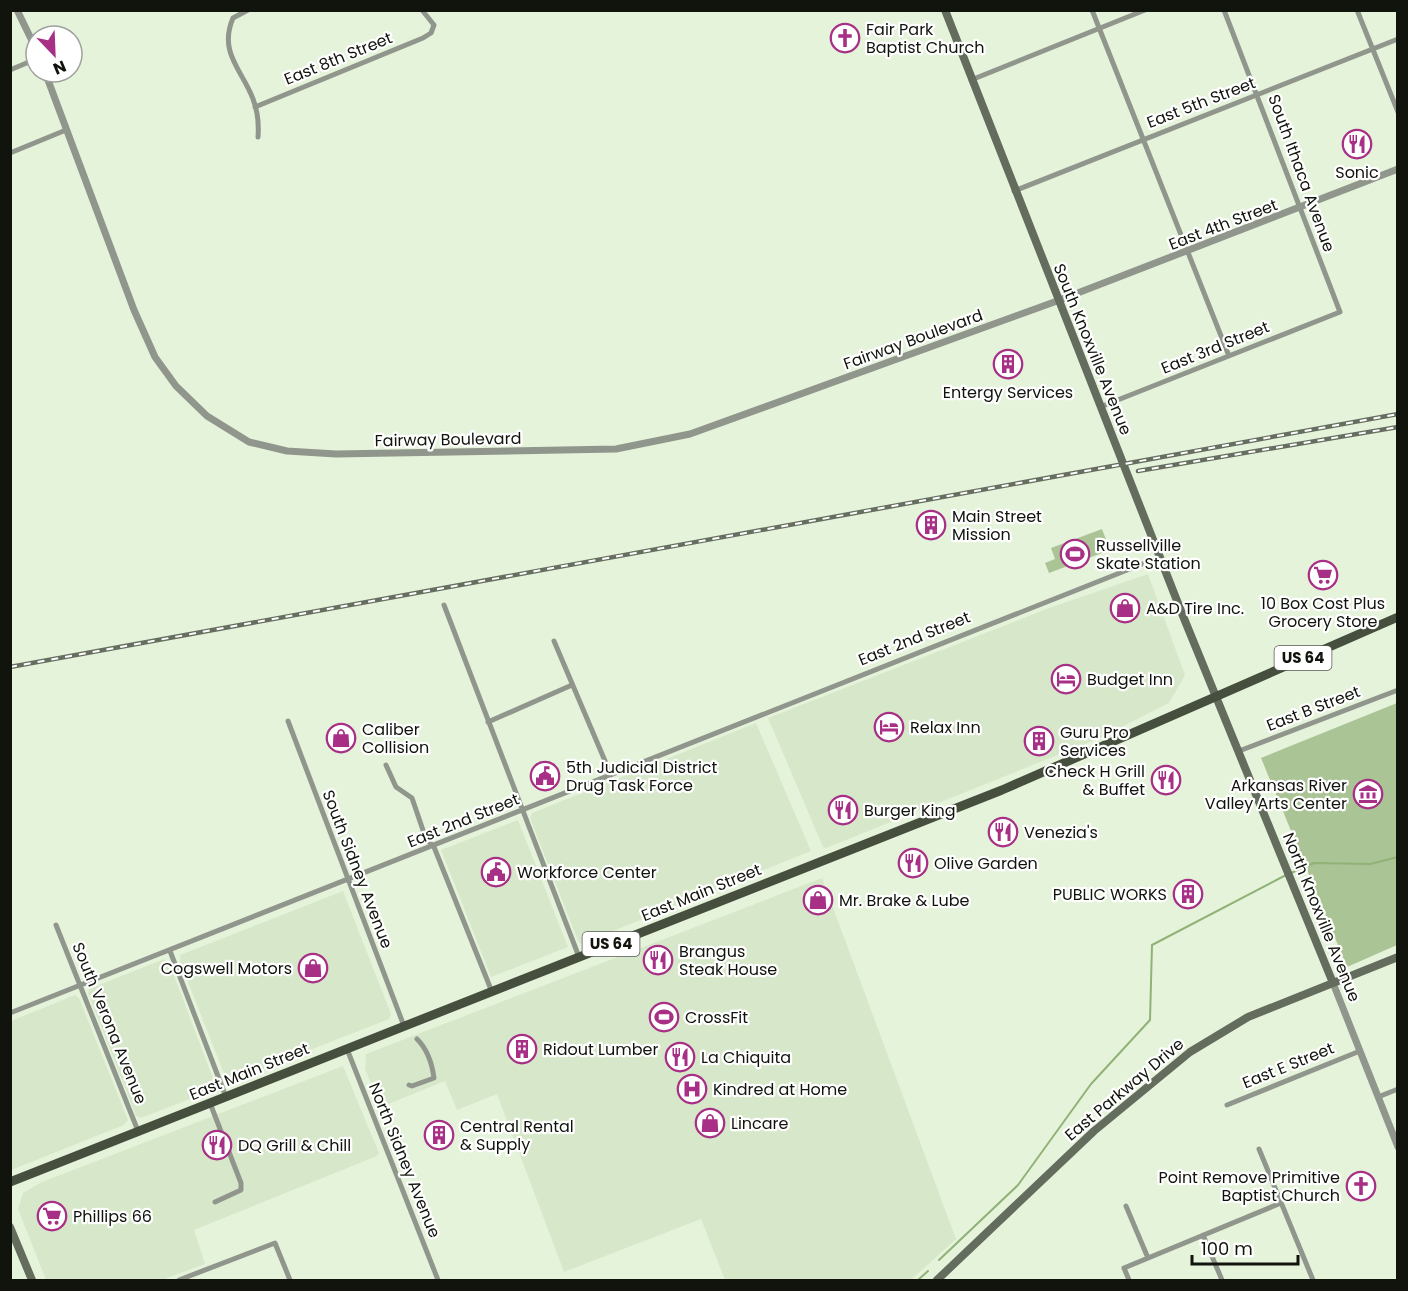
<svg xmlns="http://www.w3.org/2000/svg" width="1408" height="1291" viewBox="0 0 1408 1291" font-family="Poppins,sans-serif">
<style>
.built{fill:#d7e8ca}
.green{fill:#aac496}
.lines{fill:none;stroke-linecap:round;stroke-linejoin:round}
.stream{stroke:#91b276;stroke-width:2}
.minor{stroke:#90968c;stroke-width:5}
.tertiary{stroke:#90968c;stroke-width:7}
.secondary{stroke:#646c5e;stroke-width:8}
.primary{stroke:#464f3e;stroke-width:9}
.rail-casing{stroke:#666e60;stroke-width:4.5}
.rail{stroke:#fff;stroke-width:2;stroke-dasharray:7;stroke-linecap:butt}
.labels{text-anchor:middle;stroke-width:4.5;stroke-linejoin:round;paint-order:stroke}
.shield{fill:#fff;stroke:#585a55;stroke-width:1.5}
.shield-label{font-size:15px;font-weight:bold;fill:#10140c}
.poi-label{font-size:16px;fill:#10140c;stroke:#fff;text-anchor:start}
.street-label{font-size:16px;fill:#10140c;stroke:#fff}
</style>
<rect width="100%" height="100%" fill="#e5f3db"/>
<path class="built" d="M 1148,574 L 1185,675 L 1169,703 L 1100,738 L 826,848 L 823,847 L 768,718 L 1049,608 Z
M 756,723 L 811,851 L 581,944 L 578,941 L 530,818 L 532,813 Z
M 518,820 L 568,947 L 491,977 L 441,850 Z
M 822,878 L 956,1239 L 911,1280 L 725,1280 L 701,1219 L 564,1272 L 497,1094 L 457,1110 L 445,1081 L 381,1107 L 365,1069 L 366,1054 Z
M 343,891 L 391,1014 L 389,1019 L 231,1081 L 225,1076 L 180,962 L 180,955 Z
M 164,959 L 170,965 L 216,1086 L 213,1090 L 141,1118 L 136,1116 L 88,993 L 89,989 Z
M 75,995 L 79,998 L 128,1120 L 124,1125 L 11,1170 L 11,1021 Z
M 343,1066 L 379,1153 L 377,1156 L 194,1230 L 205,1264 L 162,1280 L 46,1280 L 18,1209 L 23,1193 L 42,1182 Z"/>
<path class="green" d="M 1102,529 L 1110,550 L 1049,573 L 1045,563 L 1055,559 L 1051,548 Z
M 1397,703 L 1397,945 L 1347,967 L 1261,758 Z"/>
<g class="lines">
<path class="stream" d="M 1291,873 L 1314,863 L 1370,864 L 1398,857
M 939,1260 L 1018,1185 L 1091,1084 L 1150,1020 L 1152,945 L 1286,875
M 918,1280 L 928,1271"/>
<path class="minor" d="M 248,10 L 233,18 C 218,53 243,71 253,99 C 258,112 259,124 258,137
M 1092,10 L 1229,356
M 1357,10 L 1398,112
M 10,70 L 36,59
M 971,80 L 1145,10
M 255,107 L 423,38 L 431,33 L 434,25 L 422,10
M 10,153 L 66,130
M 1014,191 L 1398,39
M 1100,407 L 1340,312 L 1224,10
M 444,605 L 579,957
M 554,641 L 611,775
M 288,721 L 404,1026
M 488,722 L 572,685
M 1239,751 L 1398,690
M 386,765 L 396,787 L 412,798 L 426,839 L 434,847 L 492,992
M 56,925 L 138,1131
M 170,951 L 226,1097
M 10,1013 L 1160,557
M 347,1049 L 438,1280
M 409,1085 L 412,1086 L 434,1078 C 432,1063 428,1050 417,1039
M 1378,1097 L 1398,1089
M 210,1103 L 241,1183 L 241,1190 L 215,1202
M 1227,1105 L 1360,1051
M 1259,1149 L 1313,1280
M 1126,1206 L 1148,1258
M 1203,1235 L 1222,1280
M 179,1280 L 275,1243 L 290,1280
M 1129,1280 L 1124,1268 L 1281,1203"/>
<path class="tertiary" d="M 17,10 L 36,49
M 45,72 L 134,310 L 155,357 L 176,386 L 207,416 L 249,442 L 287,451 L 336,454 L 616,449 L 690,434 L 1057,301 L 1398,169
M 1333,983 L 1398,1147"/>
<path class="secondary" d="M 945,10 L 1183,616 L 1333,983
M 10,1227 L 32,1280
M 937,1280 L 1094,1131 L 1190,1052 L 1248,1017 L 1398,957"/>
<path class="primary" d="M 10,1182 L 1002,790 L 1398,617"/>
<g class="rail-casing">
<path id="rail" d="M 1138,471 L 1398,427
M 10,667 L 1398,414"/>
</g>
<use href="#rail" class="rail"/>
</g>
<defs>
<g id="church-ring" transform="scale(1.5)"><circle r="9.5" fill="#fff" stroke="#a72f85" stroke-width="1.5"/><path d="M-1.2-6h2.4v3.5h3.3v2.4h-3.3V6h-2.4V-.1h-3.3v-2.4h3.3Z" fill="#a72f85"/></g>
<g id="restaurant-ring" transform="scale(1.5)"><circle r="9.5" fill="#fff" stroke="#a72f85" stroke-width="1.5"/><path d="M-5-6h1v4h1v-4h1v4h1v-4h1v5L-1.5 .5V6h-2V.5L-5-1ZM5-6V6H3V1.5H1.5Q1.5-4 5-6Z" fill="#a72f85"/></g>
<g id="building-ring" transform="scale(1.5)"><circle r="9.5" fill="#fff" stroke="#a72f85" stroke-width="1.5"/><path d="M-4-6H4V6H1V3H-1V6H-4ZM-2.5-4.3h1.7v1.8h-1.7ZM.8-4.3h1.7v1.8H.8ZM-2.5-1h1.7V.8h-1.7ZM.8-1h1.7V.8H.8Z" fill="#a72f85"/></g>
<g id="stadium-ring" transform="scale(1.5)"><circle r="9.5" fill="#fff" stroke="#a72f85" stroke-width="1.5"/><path d="M0-5a6.5 5 0 1 0 0 10a6.5 5 0 1 0 0-10ZM-3.5-1.8h7v3.6h-7Z" fill="#a72f85"/></g>
<g id="supermarket-ring" transform="scale(1.5)"><circle r="9.5" fill="#fff" stroke="#a72f85" stroke-width="1.5"/><path d="M-6-5.5h2.5l.6 2H6L4.5 2H-2.5L-4.4-4H-6ZM-1.5 3.2a1.3 1.3 0 1 0 .1 0ZM3 3.2a1.3 1.3 0 1 0 .1 0Z" fill="#a72f85"/></g>
<g id="shop-ring" transform="scale(1.5)"><circle r="9.5" fill="#fff" stroke="#a72f85" stroke-width="1.5"/><path d="M-5-2.5h2.3a2.7 3.5 0 0 1 5.4 0H5L5.5 6h-11ZM-1.5-2.5h3a1.5 2.3 0 0 0-3 0Z" fill="#a72f85"/></g>
<g id="hotel-ring" transform="scale(1.5)"><circle r="9.5" fill="#fff" stroke="#a72f85" stroke-width="1.5"/><path d="M-6-4.5h1.5V1H6V5H4.5V3h-9V5H-6ZM-4 0a1.8 1.8 0 1 1 3.6 0ZM.5 0V-2.5h3Q6-2.5 6 0Z" fill="#a72f85"/></g>
<g id="civic-ring" transform="scale(1.5)"><circle r="9.5" fill="#fff" stroke="#a72f85" stroke-width="1.5"/><path d="M-.6-6.5H3V-4.5H.6V-3L4-1V1h2V6H-6V1h2V-1L-.6-3ZM-1.2 2.5V6h2.4V2.5Z" fill="#a72f85"/></g>
<g id="museum-ring" transform="scale(1.5)"><circle r="9.5" fill="#fff" stroke="#a72f85" stroke-width="1.5"/><path d="M0-6L6-3V-2H-6V-3ZM-5-1h2V3h-2ZM-1-1h2V3h-2ZM3-1h2V3H3ZM-6 4H6V6H-6Z" fill="#a72f85"/></g>
<g id="hospital-ring" transform="scale(1.5)"><circle r="9.5" fill="#fff" stroke="#a72f85" stroke-width="1.5"/><path d="M-5-5h3v3.5h4V-5h3V5h-3V1.5h-4V5h-3Z" fill="#a72f85"/></g>
</defs>
<g fill-rule="evenodd">
<use href="#church-ring" x="845" y="38"/>
<use href="#restaurant-ring" x="1357" y="144"/>
<use href="#building-ring" x="1008" y="364"/>
<use href="#building-ring" x="931" y="525"/>
<use href="#stadium-ring" x="1075" y="554"/>
<use href="#supermarket-ring" x="1323" y="575"/>
<use href="#shop-ring" x="1125" y="608"/>
<use href="#hotel-ring" x="1066" y="679"/>
<use href="#hotel-ring" x="889" y="727"/>
<use href="#shop-ring" x="341" y="738"/>
<use href="#building-ring" x="1039" y="741"/>
<use href="#civic-ring" x="545" y="776"/>
<use href="#restaurant-ring" x="1166" y="780"/>
<use href="#museum-ring" x="1368" y="794"/>
<use href="#restaurant-ring" x="843" y="810"/>
<use href="#restaurant-ring" x="1003" y="832"/>
<use href="#restaurant-ring" x="913" y="863"/>
<use href="#civic-ring" x="496" y="872"/>
<use href="#building-ring" x="1188" y="894"/>
<use href="#shop-ring" x="818" y="900"/>
<use href="#restaurant-ring" x="658" y="960"/>
<use href="#shop-ring" x="313" y="968"/>
<use href="#stadium-ring" x="664" y="1017"/>
<use href="#building-ring" x="522" y="1049"/>
<use href="#restaurant-ring" x="680" y="1057"/>
<use href="#hospital-ring" x="692" y="1089"/>
<use href="#shop-ring" x="710" y="1123"/>
<use href="#building-ring" x="439" y="1135"/>
<use href="#restaurant-ring" x="217" y="1145"/>
<use href="#church-ring" x="1361" y="1186"/>
<use href="#supermarket-ring" x="52" y="1216"/>
</g>
<g class="labels">
<g class="shield">
<rect x="1274.5" y="646" width="57" height="24" rx="4.5"/>
<rect x="582.5" y="932" width="57" height="24" rx="4.5"/>
</g>
<g class="shield-label">
<text x="1303" y="663">US 64</text>
<text x="611" y="949">US 64</text>
</g>
<g class="poi-label">
<text x="866" y="35">Fair Park<tspan x="866" dy="18">Baptist Church</tspan></text>
<text x="1357" y="178" text-anchor="middle">Sonic</text>
<text x="1008" y="398" text-anchor="middle">Entergy Services</text>
<text x="952" y="522">Main Street<tspan x="952" dy="18">Mission</tspan></text>
<text x="1096" y="551">Russellville<tspan x="1096" dy="18">Skate Station</tspan></text>
<text x="1323" y="609" text-anchor="middle">10 Box Cost Plus<tspan x="1323" dy="18">Grocery Store</tspan></text>
<text x="1146" y="614">A&amp;D Tire Inc.</text>
<text x="1087" y="685">Budget Inn</text>
<text x="910" y="733">Relax Inn</text>
<text x="362" y="735">Caliber<tspan x="362" dy="18">Collision</tspan></text>
<text x="1060" y="738">Guru Pro<tspan x="1060" dy="18">Services</tspan></text>
<text x="566" y="773">5th Judicial District<tspan x="566" dy="18">Drug Task Force</tspan></text>
<text x="1145" y="777" text-anchor="end">Check H Grill<tspan x="1145" dy="18">&amp; Buffet</tspan></text>
<text x="1347" y="791" text-anchor="end">Arkansas River<tspan x="1347" dy="18">Valley Arts Center</tspan></text>
<text x="864" y="816">Burger King</text>
<text x="1024" y="838">Venezia's</text>
<text x="934" y="869">Olive Garden</text>
<text x="517" y="878">Workforce Center</text>
<text x="1167" y="900" text-anchor="end">PUBLIC WORKS</text>
<text x="839" y="906">Mr. Brake &amp; Lube</text>
<text x="679" y="957">Brangus<tspan x="679" dy="18">Steak House</tspan></text>
<text x="292" y="974" text-anchor="end">Cogswell Motors</text>
<text x="685" y="1023">CrossFit</text>
<text x="543" y="1055">Ridout Lumber</text>
<text x="701" y="1063">La Chiquita</text>
<text x="713" y="1095">Kindred at Home</text>
<text x="731" y="1129">Lincare</text>
<text x="460" y="1132">Central Rental<tspan x="460" dy="18">&amp; Supply</tspan></text>
<text x="238" y="1151">DQ Grill &amp; Chill</text>
<text x="1340" y="1183" text-anchor="end">Point Remove Primitive<tspan x="1340" dy="18">Baptist Church</tspan></text>
<text x="73" y="1222">Phillips 66</text>
</g>
<g class="street-label">
<text transform="translate(338 58) rotate(-22)" y="6">East 8th Street</text>
<text transform="translate(1201 102) rotate(-21)" y="6">East 5th Street</text>
<text transform="translate(1302 173) rotate(70)" y="6">South Ithaca Avenue</text>
<text transform="translate(1223 224) rotate(-21)" y="6">East 4th Street</text>
<text transform="translate(913 339) rotate(-20)" y="6">Fairway Boulevard</text>
<text transform="translate(1215 347) rotate(-22)" y="6">East 3rd Street</text>
<text transform="translate(1093 349) rotate(68)" y="6">South Knoxville Avenue</text>
<text transform="translate(448 439) rotate(-1)" y="6">Fairway Boulevard</text>
<text transform="translate(914 638) rotate(-22)" y="6">East 2nd Street</text>
<text transform="translate(1313 708) rotate(-21)" y="6">East B Street</text>
<text transform="translate(463 820) rotate(-22)" y="6">East 2nd Street</text>
<text transform="translate(358 869) rotate(69)" y="6">South Sidney Avenue</text>
<text transform="translate(701 892) rotate(-22)" y="6">East Main Street</text>
<text transform="translate(1322 917) rotate(68)" y="6">North Knoxville Avenue</text>
<text transform="translate(110 1023) rotate(68)" y="6">South Verona Avenue</text>
<text transform="translate(1288 1065) rotate(-22)" y="6">East E Street</text>
<text transform="translate(249 1071) rotate(-22)" y="6">East Main Street</text>
<text transform="translate(1124 1089) rotate(-40)" y="6">East Parkway Drive</text>
<text transform="translate(405 1160) rotate(68)" y="6">North Sidney Avenue</text>
</g>
</g>
<rect width="1408" height="1291" fill="none" stroke="#10140c" stroke-width="24"/>
<g transform="translate(54 54) rotate(157)"><circle r="28" fill="#ffffff" stroke="#9fa19e" stroke-width="1.5"/>
<path d="M0-4.5L10 22L0 15L-10 22Z" fill="#a72f85"/>
<text y="-9" font-size="16" font-weight="bold" text-anchor="middle" fill="#10140c">N</text>
</g>
<path d="M1192 1255v9h106v-9" fill="none" stroke="#10140c" stroke-width="3"/>
<text x="1201" y="1255" font-size="18" fill="#10140c" stroke="#ffffff" stroke-width="4.5" paint-order="stroke">100 m</text>
</svg>
